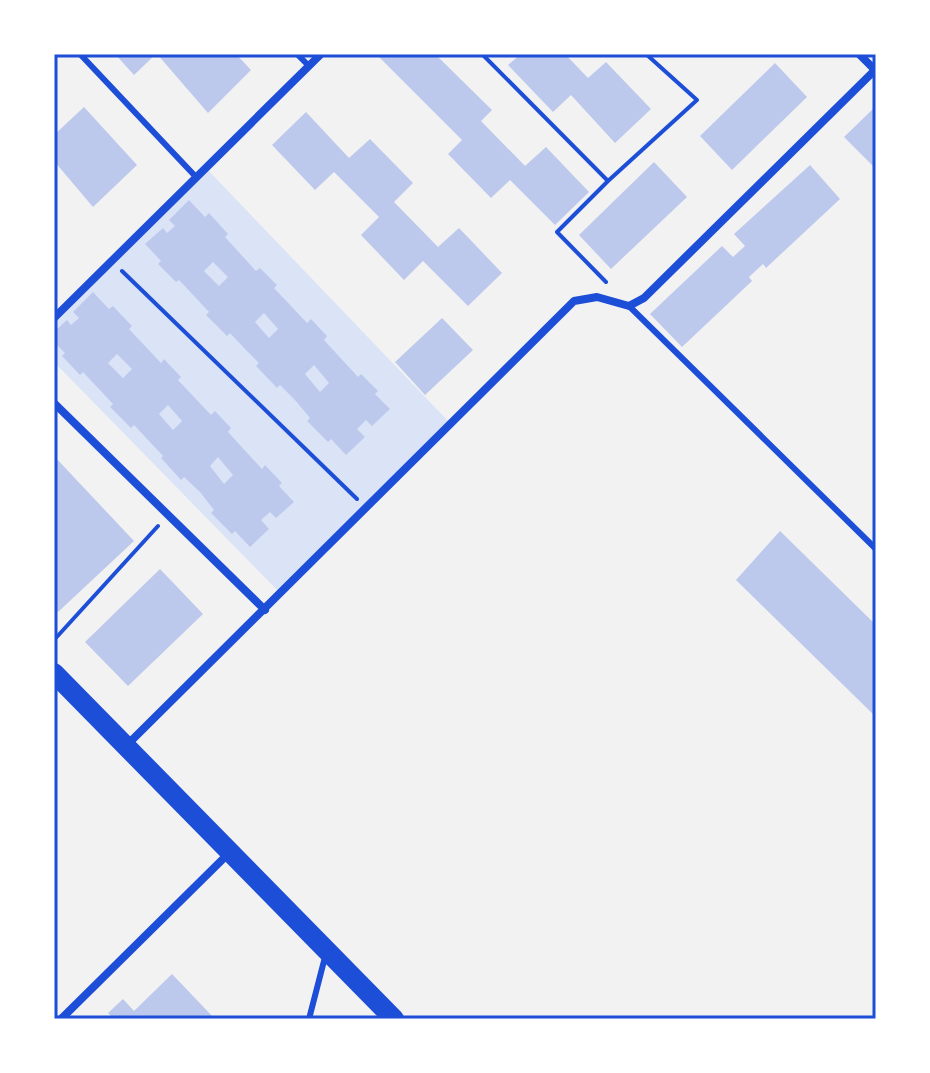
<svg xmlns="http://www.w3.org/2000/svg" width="930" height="1073" viewBox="0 0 930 1073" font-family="Arial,sans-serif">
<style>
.green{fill:#dbe4f7}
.building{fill:#bdc9ec;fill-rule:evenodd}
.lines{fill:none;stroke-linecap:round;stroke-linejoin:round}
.path{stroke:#1d4ed8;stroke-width:4}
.service{stroke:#1d4ed8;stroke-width:6}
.minor{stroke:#1d4ed8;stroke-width:8}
.primary{stroke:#1d4ed8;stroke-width:20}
.neatline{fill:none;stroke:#1d4ed8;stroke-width:3}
</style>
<rect width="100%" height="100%" fill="#f2f2f2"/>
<path class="green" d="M 206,168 L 451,424 L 281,594 L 54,362 L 54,318 Z"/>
<path class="building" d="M 115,54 L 156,54 L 134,75 Z
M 157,54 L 236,54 L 251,70 L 208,113 Z
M 376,54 L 435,54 L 492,110 L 481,121 L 525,166 L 546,147 L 589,192 L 555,225 L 510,180 L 491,198 L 448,154 L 462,140 Z
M 521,54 L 565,54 L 588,78 L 606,62 L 651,109 L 615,143 L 571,95 L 553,112 L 508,65 Z
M 775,63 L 807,97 L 732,170 L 700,136 Z
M 876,106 L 876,169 L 844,137 Z
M 84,107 L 137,165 L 93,207 L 54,161 L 54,135 Z
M 306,112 L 349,158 L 370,139 L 413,183 L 394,202 L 438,247 L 459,228 L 502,273 L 468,306 L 423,261 L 404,280 L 361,235 L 379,217 L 334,172 L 315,190 L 272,145 Z
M 654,162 L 687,197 L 611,269 L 579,235 Z
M 810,165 L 840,199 L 766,268 L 763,264 L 749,277 L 752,281 L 682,347 L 650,314 L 722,246 L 733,257 L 745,246 L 734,234 Z
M 189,200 L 205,217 L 209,213 L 228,234 L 225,237 L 256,271 L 260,268 L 277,285 L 274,288 L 307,323 L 311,319 L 327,336 L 324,340 L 358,377 L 361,374 L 378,391 L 375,394 L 390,409 L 372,426 L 366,420 L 357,429 L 365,437 L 346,455 L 331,439 L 328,442 L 307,421 L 310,418 L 295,400 L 280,385 L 277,388 L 256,366 L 259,363 L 245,349 L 230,333 L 227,336 L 206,315 L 209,312 L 179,280 L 176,282 L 158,264 L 161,261 L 145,244 L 163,228 L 167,233 L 175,226 L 169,220 ZM 213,262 L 228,277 L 219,286 L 204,271 ZM 264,313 L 278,329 L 269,338 L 255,322 ZM 314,365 L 329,383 L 320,392 L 305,374 Z
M 93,292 L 109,309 L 113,306 L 132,326 L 129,329 L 161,363 L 164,359 L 181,377 L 178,380 L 211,415 L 215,411 L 231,428 L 228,432 L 262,469 L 265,465 L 282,483 L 279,486 L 294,502 L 276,518 L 270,512 L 261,520 L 269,529 L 250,547 L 235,531 L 232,534 L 211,513 L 214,510 L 200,492 L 184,477 L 181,480 L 161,458 L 163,456 L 134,425 L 131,428 L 110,407 L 113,404 L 83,372 L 80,375 L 62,356 L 65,353 L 54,342 L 54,332 L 67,320 L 71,325 L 79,318 L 73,312 ZM 117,354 L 132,369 L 123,378 L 108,363 ZM 168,405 L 182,421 L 173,430 L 159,414 ZM 218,457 L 233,475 L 224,484 L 210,466 Z
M 442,318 L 473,350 L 425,395 L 395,362 Z
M 54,456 L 134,541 L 58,612 L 54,607 Z
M 780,531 L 876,625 L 876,717 L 736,580 Z
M 160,569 L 203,614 L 128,686 L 85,642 Z
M 172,974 L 215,1019 L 114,1019 L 108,1013 L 123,999 L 134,1011 Z"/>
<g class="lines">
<path class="path" d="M 482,54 L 608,181 L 557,232 L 606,282
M 608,181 L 697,100 L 646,54
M 122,271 L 357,499
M 54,640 L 158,526"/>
<path class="service" d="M 80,54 L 196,177
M 297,54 L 309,66
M 629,306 L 876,549
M 309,1019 L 325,957"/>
<path class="minor" d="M 859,54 L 875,70
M 54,318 L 321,54
M 54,403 L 265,610
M 126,746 L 574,301 L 597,297 L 629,306 L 644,298 L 876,69
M 61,1019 L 228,854"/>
<path class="primary" d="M 54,673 L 394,1019"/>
</g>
<rect width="930" height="1073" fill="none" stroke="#ffffff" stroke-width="112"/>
<rect x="56" y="56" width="818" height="961" class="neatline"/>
</svg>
